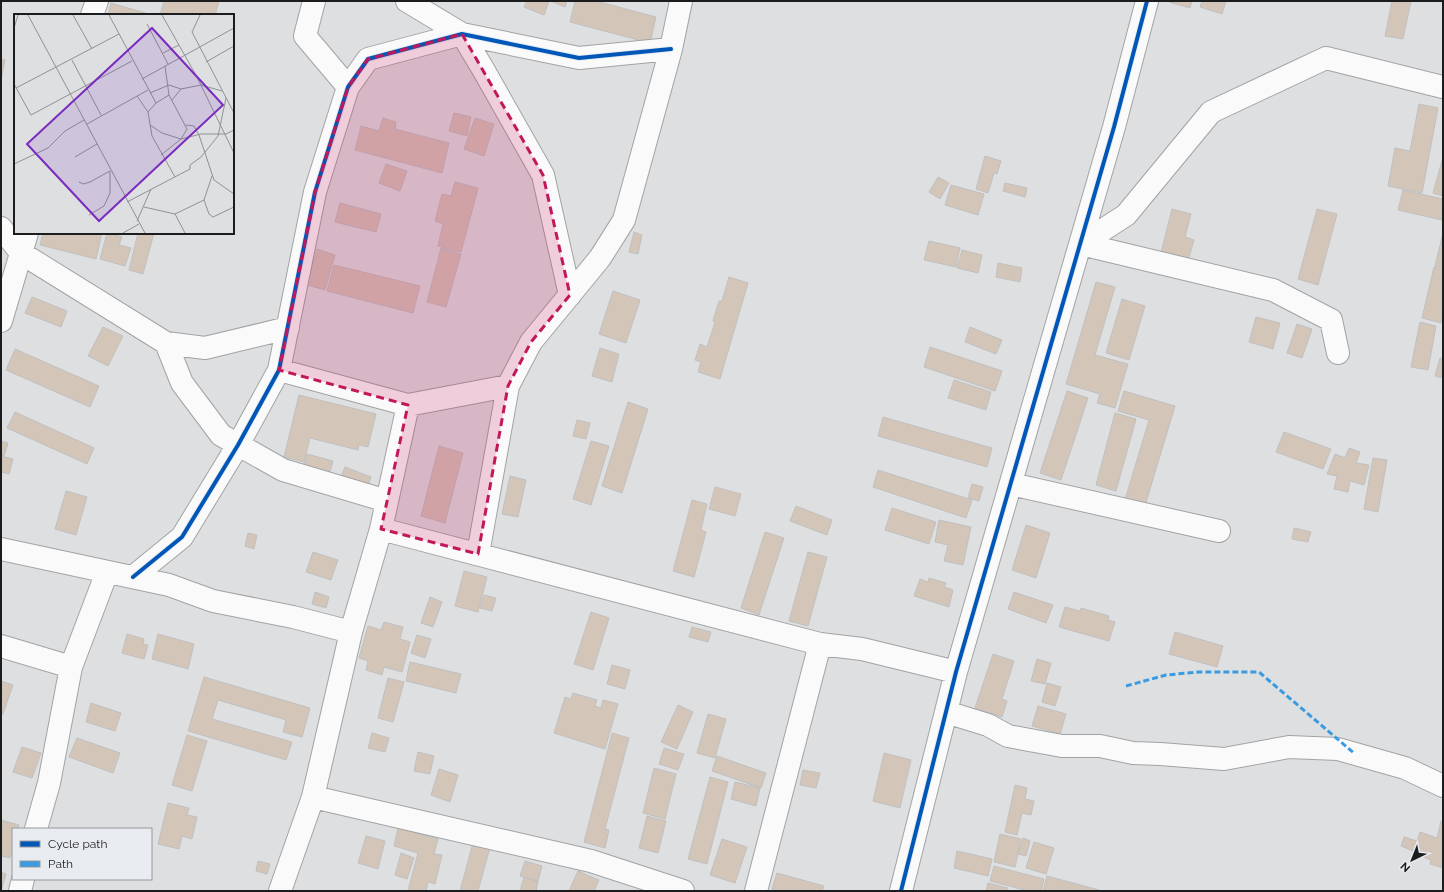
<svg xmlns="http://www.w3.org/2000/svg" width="1444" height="892" viewBox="0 0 1444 892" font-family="Raleway,sans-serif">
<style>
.building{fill:#d4c5b9;stroke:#c0c0c0}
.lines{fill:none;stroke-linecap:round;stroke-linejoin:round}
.street-casing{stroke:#a2a3a5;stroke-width:24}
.street{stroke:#fafafa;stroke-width:22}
.quiet{stroke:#3b9be0;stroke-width:3;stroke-dasharray:6 3;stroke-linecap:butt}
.cycleway-casing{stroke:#e8ecf1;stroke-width:6}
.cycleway{stroke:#0057b8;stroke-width:4}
.marked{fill:#c2185b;fill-opacity:0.2;stroke:#c2185b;stroke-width:3;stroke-dasharray:8 5;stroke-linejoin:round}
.inset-road{fill:none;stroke:#8f9193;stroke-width:1}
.view{fill:#7b2cbf;fill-opacity:0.15;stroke:#7b2cbf;stroke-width:2}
.inset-edge{fill:none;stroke:#1b1c1e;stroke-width:2}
</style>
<rect width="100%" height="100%" fill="#dddfe1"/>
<path class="building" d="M 164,1 L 219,1 L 215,15 L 160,15 Z
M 527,1 L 549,1 L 544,15 L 524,7 Z
M 551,1 L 567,1 L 565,7 Z
M 575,1 L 596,1 L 656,17 L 650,43 L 570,22 Z
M 1170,1 L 1192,1 L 1190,8 L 1169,2 Z
M 1202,1 L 1226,1 L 1222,14 L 1200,7 Z
M 1392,1 L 1411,1 L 1403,39 L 1385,36 Z
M 111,3 L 152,15 L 108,15 Z
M 1,59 L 5,60 L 1,80 Z
M 1419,104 L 1438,108 L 1422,193 L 1388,186 L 1395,148 L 1410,151 Z
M 454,113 L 471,117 L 467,136 L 449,131 Z
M 383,118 L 396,122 L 395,129 L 449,143 L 442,173 L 355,150 L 361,126 L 379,131 Z
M 475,118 L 494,124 L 484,156 L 464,149 Z
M 985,156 L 1001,161 L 997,174 L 994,173 L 988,193 L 976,189 Z
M 1443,157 L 1443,196 L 1433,193 Z
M 386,164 L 407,171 L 400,191 L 379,183 Z
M 938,177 L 949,183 L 940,199 L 929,192 Z
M 455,182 L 478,188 L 461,252 L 438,246 L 443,224 L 435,221 L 442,194 L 451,196 Z
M 1005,183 L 1027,188 L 1025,197 L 1003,191 Z
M 951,185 L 984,194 L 978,215 L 945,205 Z
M 1403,190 L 1443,199 L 1442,220 L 1398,210 Z
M 340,203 L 381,214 L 376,232 L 335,222 Z
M 1172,209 L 1191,214 L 1185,237 L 1194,240 L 1188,261 L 1161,253 Z
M 1317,209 L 1337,214 L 1318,285 L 1298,279 Z
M 634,232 L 642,235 L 638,254 L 629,252 Z
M 43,233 L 102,233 L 96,259 L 40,245 Z
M 107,233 L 122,237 L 119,245 L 131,248 L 125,266 L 100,259 Z
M 138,233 L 154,233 L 143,274 L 129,270 Z
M 1443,233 L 1443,268 L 1435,266 Z
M 929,241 L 960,248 L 956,267 L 924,260 Z
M 441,248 L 461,254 L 446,307 L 427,302 Z
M 317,249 L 335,255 L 325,290 L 307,285 Z
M 962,250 L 982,255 L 978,273 L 957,268 Z
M 998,263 L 1022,268 L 1020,282 L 996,277 Z
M 334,265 L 420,286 L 413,313 L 327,291 Z
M 1434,267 L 1443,270 L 1443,315 L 1441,323 L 1422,318 Z
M 729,277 L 748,283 L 720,379 L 698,372 L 701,362 L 695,360 L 700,344 L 707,347 L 715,322 L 713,321 L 719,301 L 722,301 Z
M 1096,282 L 1115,287 L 1095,355 L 1128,364 L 1115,408 L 1097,403 L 1100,394 L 1066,384 Z
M 613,291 L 640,300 L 626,343 L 599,334 Z
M 32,297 L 67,311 L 61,327 L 25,313 Z
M 1122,299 L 1145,306 L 1129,360 L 1106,353 Z
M 1256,317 L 1280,323 L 1273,349 L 1249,342 Z
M 1420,322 L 1436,326 L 1428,370 L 1411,367 Z
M 1297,324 L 1312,329 L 1302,358 L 1287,353 Z
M 103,327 L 123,336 L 108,366 L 88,356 Z
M 970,327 L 1002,340 L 996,354 L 965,342 Z
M 930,347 L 1002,371 L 995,391 L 924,367 Z
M 600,348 L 619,354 L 612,382 L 592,376 Z
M 15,349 L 99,386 L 90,407 L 6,370 Z
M 1440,358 L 1443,359 L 1443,378 L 1435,376 Z
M 954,380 L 991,392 L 986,410 L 948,398 Z
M 1067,391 L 1088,398 L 1061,480 L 1040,473 Z
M 1124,391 L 1175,406 L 1144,509 L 1124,503 L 1149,420 L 1118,411 Z
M 299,395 L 376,414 L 368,447 L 359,445 L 358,450 L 310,438 L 304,462 L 284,457 Z
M 628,402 L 648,409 L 622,493 L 602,486 Z
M 15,412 L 94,448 L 87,464 L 7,428 Z
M 1115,413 L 1136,419 L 1116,491 L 1096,485 Z
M 883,417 L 992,448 L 987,467 L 878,436 Z
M 577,420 L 590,423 L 586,439 L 573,436 Z
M 1284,432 L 1331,449 L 1323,469 L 1276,452 Z
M 1,441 L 8,443 L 4,456 L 1,455 Z
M 591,441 L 609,446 L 591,505 L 573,499 Z
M 439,446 L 463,453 L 445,523 L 421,516 Z
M 1349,448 L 1360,452 L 1356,463 L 1369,465 L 1364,485 L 1350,481 L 1348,492 L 1334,489 L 1337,476 L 1327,474 L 1335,454 L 1345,458 Z
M 307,454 L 333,461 L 328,479 L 302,472 Z
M 1,456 L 13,459 L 9,474 L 1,472 Z
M 1373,458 L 1387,460 L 1378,512 L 1364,509 Z
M 345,467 L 371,477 L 367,489 L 340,479 Z
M 878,470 L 972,500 L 966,518 L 873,487 Z
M 510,476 L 526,480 L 518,517 L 502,514 Z
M 972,484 L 983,487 L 979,501 L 968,498 Z
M 715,487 L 741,494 L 735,516 L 709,509 Z
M 66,491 L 87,497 L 76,535 L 55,529 Z
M 692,500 L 707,504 L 701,530 L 706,532 L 694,577 L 673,571 Z
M 796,506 L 832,520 L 827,535 L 790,521 Z
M 892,508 L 936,522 L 929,544 L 885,530 Z
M 939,520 L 971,527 L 963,565 L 944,561 L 948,545 L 935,542 Z
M 1026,525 L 1050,533 L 1036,578 L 1012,570 Z
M 1294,528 L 1311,532 L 1308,542 L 1292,539 Z
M 765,532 L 784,538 L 759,615 L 741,608 Z
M 248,533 L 257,535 L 254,549 L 245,546 Z
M 313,552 L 338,560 L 331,580 L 306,572 Z
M 808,552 L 827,557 L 808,626 L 789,621 Z
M 464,571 L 487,577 L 478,612 L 455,606 Z
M 929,578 L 946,583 L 944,587 L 953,590 L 949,607 L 914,596 L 920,579 L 928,582 Z
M 315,592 L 329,597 L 326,608 L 312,604 Z
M 1014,592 L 1053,605 L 1046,623 L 1008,609 Z
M 484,595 L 496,598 L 492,611 L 480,608 Z
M 430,597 L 442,602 L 433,627 L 421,623 Z
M 1065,607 L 1080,611 L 1081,608 L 1109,616 L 1108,620 L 1115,622 L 1109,641 L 1059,627 Z
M 591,612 L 609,618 L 593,670 L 574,664 Z
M 384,622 L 403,627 L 400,639 L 410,642 L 402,672 L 384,667 L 382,675 L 366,670 L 368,661 L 359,658 L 368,626 L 381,630 Z
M 692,627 L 711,632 L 708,642 L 689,637 Z
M 1175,632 L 1223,646 L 1217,667 L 1169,654 Z
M 127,634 L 144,639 L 143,644 L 148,645 L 144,659 L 122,653 Z
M 158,634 L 194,644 L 188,669 L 152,659 Z
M 417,635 L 431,639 L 425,658 L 411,653 Z
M 993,654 L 1014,661 L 1002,699 L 1007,701 L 1002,717 L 975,708 Z
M 1037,659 L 1051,663 L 1045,684 L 1031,681 Z
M 410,662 L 461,674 L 456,693 L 406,681 Z
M 612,665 L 630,670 L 625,689 L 607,684 Z
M 204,677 L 310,708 L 302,737 L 283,732 L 286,720 L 218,700 L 212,719 L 292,742 L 286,760 L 188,731 Z
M 388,678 L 404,682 L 393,722 L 378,718 Z
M 1,681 L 13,685 L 3,714 L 1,714 Z
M 1047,683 L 1061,687 L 1055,706 L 1042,702 Z
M 573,693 L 597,700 L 595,706 L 601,708 L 603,700 L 618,704 L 605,749 L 554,733 L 565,697 L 571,699 Z
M 91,703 L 121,713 L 115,731 L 86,722 Z
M 678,705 L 693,712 L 677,749 L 661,742 Z
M 1038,706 L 1066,714 L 1060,734 L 1032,726 Z
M 708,714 L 726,719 L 715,758 L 697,753 Z
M 372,733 L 389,738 L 385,752 L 368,748 Z
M 612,733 L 629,738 L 605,829 L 609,830 L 605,848 L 584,842 Z
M 187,735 L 207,741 L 192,791 L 172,785 Z
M 77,738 L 120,753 L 113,773 L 69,757 Z
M 22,747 L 41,753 L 32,778 L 13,772 Z
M 664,748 L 684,754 L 678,770 L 659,764 Z
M 418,752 L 434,756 L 430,774 L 414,771 Z
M 884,753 L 911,760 L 900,808 L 873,801 Z
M 717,756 L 766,773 L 761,788 L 712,771 Z
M 654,768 L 676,774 L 665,819 L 643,813 Z
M 439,769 L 458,775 L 450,802 L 431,795 Z
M 803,770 L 820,773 L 816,788 L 800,785 Z
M 710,777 L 728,782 L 707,864 L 688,859 Z
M 735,782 L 760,788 L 756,806 L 731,799 Z
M 1015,785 L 1027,788 L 1025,799 L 1034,801 L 1031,815 L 1022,813 L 1017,835 L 1005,832 Z
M 168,803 L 189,808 L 187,815 L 197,817 L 192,839 L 182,836 L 179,849 L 158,844 Z
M 647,816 L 666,821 L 658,853 L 639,848 Z
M 1,820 L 19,825 L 18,829 L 13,829 L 13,848 L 10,858 L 1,856 Z
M 1441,821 L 1443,821 L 1443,868 L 1430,864 L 1431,860 L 1413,853 L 1413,851 L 1401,846 L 1404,837 L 1417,841 L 1420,832 L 1437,838 Z
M 398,828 L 438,839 L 434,854 L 442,855 L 435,884 L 428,882 L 426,891 L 408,891 L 418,853 L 394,846 Z
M 1000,834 L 1021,839 L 1015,867 L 994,862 Z
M 366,836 L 385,841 L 378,869 L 358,863 Z
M 1023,838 L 1030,841 L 1026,856 L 1018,854 Z
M 474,839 L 491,844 L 478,891 L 460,891 Z
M 722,839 L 747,847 L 735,883 L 710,875 Z
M 1034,842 L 1054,848 L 1046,874 L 1026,868 Z
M 957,851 L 992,859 L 988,876 L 954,868 Z
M 401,853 L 414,858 L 407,879 L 395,875 Z
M 258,861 L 270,864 L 267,874 L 256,871 Z
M 525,861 L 542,866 L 538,881 L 520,876 Z
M 994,866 L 1044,879 L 1041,891 L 1028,891 L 990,881 Z
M 578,871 L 599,880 L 594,891 L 569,891 Z
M 1,872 L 6,874 L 1,891 Z
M 777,873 L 824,886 L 822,891 L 777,891 L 772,889 Z
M 1047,876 L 1099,890 L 1099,891 L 1061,891 L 1057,890 L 1057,891 L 1043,891 Z
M 524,877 L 538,882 L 536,891 L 520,891 Z
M 988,883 L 1008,888 L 1007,891 L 986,891 Z"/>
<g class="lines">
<g class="street-casing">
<path id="street" d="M 314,1 L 305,36 L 348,87
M 407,1 L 462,34 L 483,69 L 543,175 L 570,295
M 92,15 L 97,1
M 1,228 L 21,253 L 166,343 L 205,348 L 288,328
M 1081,244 L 1126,215 L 1211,112 L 1326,58 L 1443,87
M 1081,244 L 1273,290 L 1331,320 L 1338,353
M 1,321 L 27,233
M 166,343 L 182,383 L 221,435 L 283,470 L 387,501
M 279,370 L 408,405 L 508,386 L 531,342 L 600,258 L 624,220 L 671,49 L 681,1
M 1011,484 L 1219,531
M 381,529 L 820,644 L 862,649 L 956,672
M 1,549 L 169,585 L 213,601 L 293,617 L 351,632
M 478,554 L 508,386
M 133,577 L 182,537 L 238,445 L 279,370 L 315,192 L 348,87 L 368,59 L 462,34 L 579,58 L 671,49
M 1,646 L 71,667
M 946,712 L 988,725 L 1008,736 L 1062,746 L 1100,746 L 1133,753 L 1160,754 L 1224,759 L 1289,747 L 1338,749 L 1405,768 L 1443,786
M 313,797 L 591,861 L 683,891
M 36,829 L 49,783 L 71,667 L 107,572
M 20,891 L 23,879
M 280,891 L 313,797 L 351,632 L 381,529 L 408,405
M 756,891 L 820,644
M 901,891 L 956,672 L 1114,127 L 1147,1"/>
</g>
<use href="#street" class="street"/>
<path class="quiet" d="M 1126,686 L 1166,675 L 1199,672 L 1259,672 L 1355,754"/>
<g class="cycleway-casing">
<path id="cycleway" d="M 133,577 L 182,537 L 238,445 L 279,370 L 315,192 L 348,87 L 368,59 L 462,34 L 579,58 L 671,49
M 901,891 L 956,672 L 1114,127 L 1147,1"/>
</g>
<use href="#cycleway" class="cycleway"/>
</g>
<path class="marked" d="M 462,34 L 543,175 L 570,295 L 531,342 L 508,386 L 478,554 L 381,529 L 408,405 L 279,370 L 315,192 L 348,87 L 368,59 Z"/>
<g transform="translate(14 14)">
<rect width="220" height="220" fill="#dddfe1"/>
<path class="inset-road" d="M 14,1 L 131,219M 59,1 L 78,35M 95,1 L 142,89M 148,1 L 183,63 L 220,139M 186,1 L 178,18 L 220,99M 133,10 L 154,50M 0,14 L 4,1M 149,39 L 165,31M 58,46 L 87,101M 192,48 L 220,32M 128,65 L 220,14M 0,70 L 17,101 L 118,47M 2,74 L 105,20M 136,79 L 155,71 L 167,75M 155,81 L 142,89 L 134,98 L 138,122 L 161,163M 123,82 L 134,98M 158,86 L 167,75 L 187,71 L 208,77M 73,110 L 134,76M 136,111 L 148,119 L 167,125 L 187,120 L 212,120 L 220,116M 172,111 L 180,112 L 185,121 L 200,166 L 220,180M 147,141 L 167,125 L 173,115 L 155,81 L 151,52M 61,143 L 83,130M 0,150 L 34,134 L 51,117 L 70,106M 198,162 L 190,186 L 195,200 L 199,203 L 220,193M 65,168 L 69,170 L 76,168 L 96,157M 113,188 L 176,155 L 176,151 L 187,143 L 204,122 L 212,84M 130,193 L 161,200 L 190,186M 161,200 L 171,219M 75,201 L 90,192 L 96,179 L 96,157M 123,207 L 137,175M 109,219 L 125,210"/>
<path class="view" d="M 138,14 L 209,91 L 85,207 L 13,130 Z"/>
<rect width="220" height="220" class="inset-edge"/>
</g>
<rect width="1444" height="892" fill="none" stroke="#1b1c1e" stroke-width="4"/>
<rect x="12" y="828" width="140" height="52" fill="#e8ecf1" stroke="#96999d"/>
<rect x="20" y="841" width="20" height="6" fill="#0057b8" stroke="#96999d"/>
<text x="48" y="848" font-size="12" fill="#1b1c1e">Cycle path</text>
<rect x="20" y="861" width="20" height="6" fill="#3b9be0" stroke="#96999d"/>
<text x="48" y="868" font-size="12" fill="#1b1c1e">Path</text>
<g transform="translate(1412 860) rotate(223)" stroke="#e8ecf1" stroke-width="3" paint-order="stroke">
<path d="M0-3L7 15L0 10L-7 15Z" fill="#1b1c1e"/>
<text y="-6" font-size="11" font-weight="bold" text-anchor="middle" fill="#1b1c1e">N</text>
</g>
</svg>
